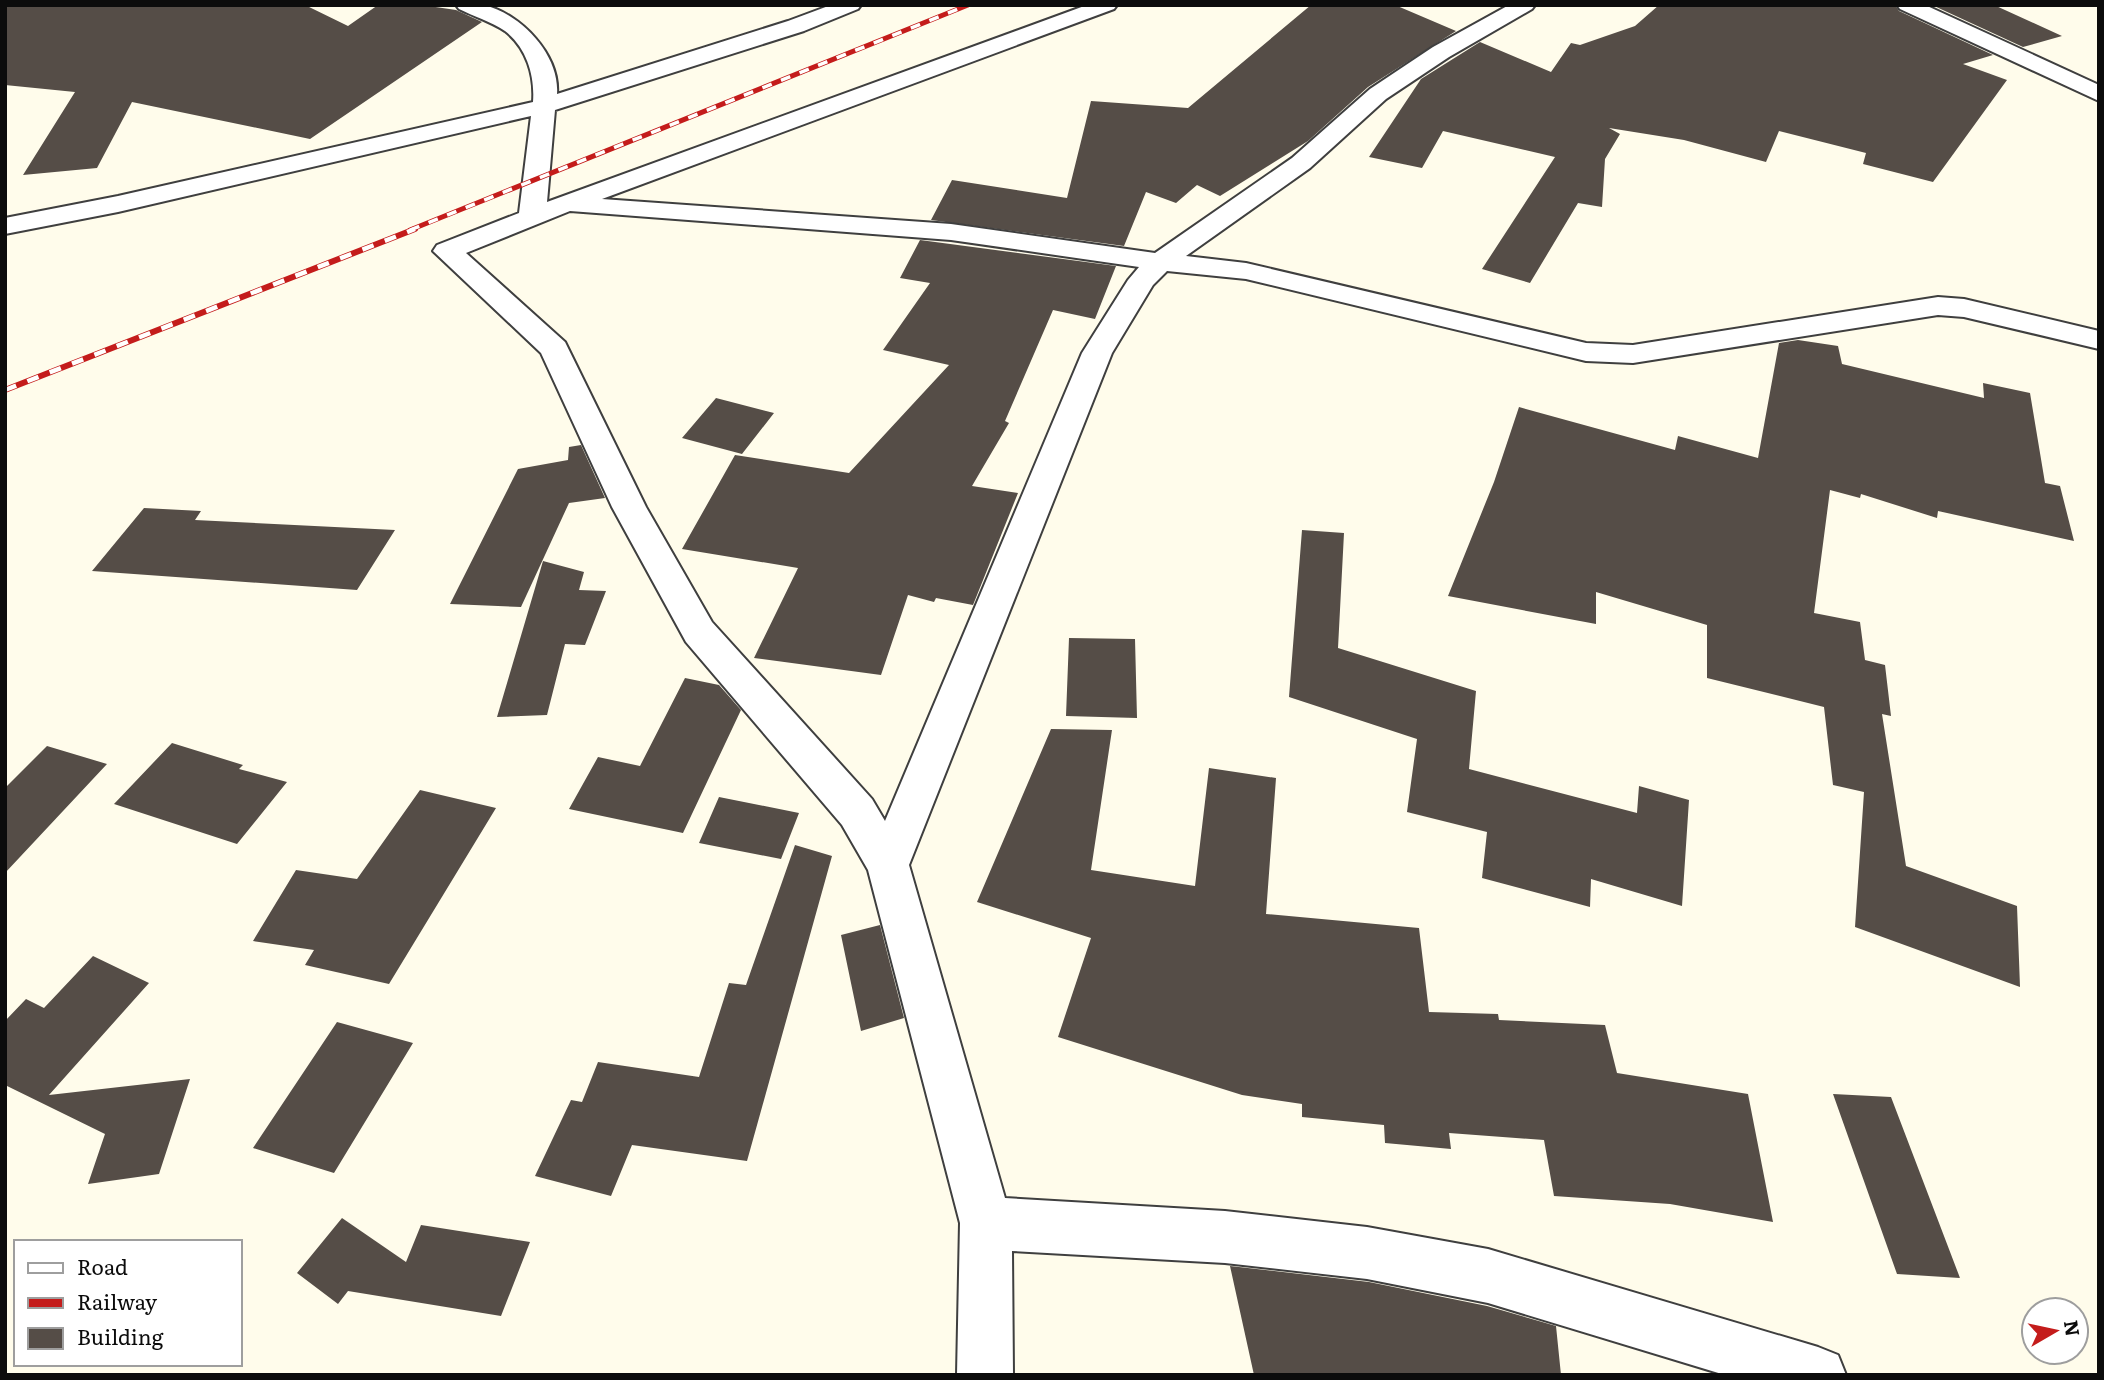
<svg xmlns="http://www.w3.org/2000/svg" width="2104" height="1380" viewBox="0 0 2104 1380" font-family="Literata,serif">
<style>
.building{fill:#554d47}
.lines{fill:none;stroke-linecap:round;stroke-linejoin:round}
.minor-casing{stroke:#3f3f3f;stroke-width:4}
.minor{fill:#fff;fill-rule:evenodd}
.rail-far1-casing{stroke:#c41c1b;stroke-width:5}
.rail-casing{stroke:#c41c1b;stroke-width:6}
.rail-far1{stroke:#fff;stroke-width:3.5;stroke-dasharray:10;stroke-linecap:butt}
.rail{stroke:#fff;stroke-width:4.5;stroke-dasharray:12;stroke-linecap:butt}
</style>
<rect width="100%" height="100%" fill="#fffceb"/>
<path class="building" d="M 5,5 L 305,5 L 348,26 L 378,5 L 422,5 L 456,10 L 482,22 L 310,139 L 132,102 L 97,168 L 23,175 L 75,92 L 5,85 Z
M 1311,5 L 1395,5 L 1456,31 L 1368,87 L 1308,141 L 1220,196 L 1197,185 L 1176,203 L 1146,192 L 1124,246 L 931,220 L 952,180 L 1067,198 L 1091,101 L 1188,108 Z
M 1659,5 L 1895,5 L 1899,11 L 1993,55 L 1963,64 L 2007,80 L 1933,182 L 1863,164 L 1866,153 L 1779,131 L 1766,162 L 1684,140 L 1609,128 L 1620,134 L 1605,159 L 1602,207 L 1578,203 L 1530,283 L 1482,269 L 1555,157 L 1443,131 L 1422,168 L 1369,157 L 1421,79 L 1480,42 L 1551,72 L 1571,43 L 1580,45 L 1635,26 Z
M 1932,5 L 1994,5 L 2062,36 L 2023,47 Z
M 920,240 L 1116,266 L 1095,319 L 1053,310 L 1005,421 L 1009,423 L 972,486 L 1018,493 L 973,605 L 936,598 L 934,602 L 908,595 L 881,675 L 754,658 L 798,568 L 682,549 L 735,455 L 849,473 L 949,365 L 883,350 L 930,283 L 900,278 Z
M 1798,340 L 1838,346 L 1842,364 L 1984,398 L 1983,383 L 2030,393 L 2045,483 L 2060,486 L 2074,541 L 1938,511 L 1937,518 L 1861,494 L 1860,498 L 1830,490 L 1814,613 L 1860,622 L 1865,660 L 1885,665 L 1891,716 L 1882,714 L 1906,866 L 2017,906 L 2020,987 L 1855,927 L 1864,792 L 1833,785 L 1824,707 L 1707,678 L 1707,625 L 1596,592 L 1596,624 L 1448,596 L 1494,482 L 1519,407 L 1675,450 L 1678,436 L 1758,458 L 1779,343 Z
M 716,398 L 774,413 L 742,454 L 682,438 Z
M 581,445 L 605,498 L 569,503 L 521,607 L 450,604 L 518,469 L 568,460 L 569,447 Z
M 144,508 L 201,511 L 195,520 L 395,530 L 357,590 L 92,571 Z
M 1302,530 L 1344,533 L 1338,648 L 1476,691 L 1469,769 L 1637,813 L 1639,786 L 1689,800 L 1682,906 L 1591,879 L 1590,907 L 1482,878 L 1487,832 L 1407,812 L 1417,739 L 1289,697 Z
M 543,561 L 584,572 L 579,590 L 606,591 L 585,645 L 565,644 L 547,715 L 497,717 Z
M 1069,638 L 1135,639 L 1137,718 L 1066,716 Z
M 685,678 L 719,685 L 741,710 L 683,833 L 569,809 L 598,757 L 640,766 Z
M 1051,729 L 1112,730 L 1091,870 L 1195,886 L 1209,768 L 1276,778 L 1266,914 L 1419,928 L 1429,1012 L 1498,1014 L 1499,1020 L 1605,1025 L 1617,1073 L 1748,1094 L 1773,1222 L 1670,1204 L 1554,1196 L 1544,1140 L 1449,1133 L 1451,1149 L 1385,1143 L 1384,1125 L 1302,1117 L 1302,1104 L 1242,1095 L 1058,1037 L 1091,938 L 977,902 Z
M 172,743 L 243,765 L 239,769 L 287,782 L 237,844 L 114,804 Z
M 47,746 L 107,764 L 5,873 L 5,788 Z
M 420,790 L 496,808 L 389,984 L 305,965 L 314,950 L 253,941 L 296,870 L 357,879 Z
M 719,797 L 799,813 L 781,859 L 699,843 Z
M 795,845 L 832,856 L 747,1161 L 632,1145 L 611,1196 L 535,1176 L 571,1100 L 582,1102 L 598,1062 L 699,1077 L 729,983 L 746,985 Z
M 880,925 L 904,1018 L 861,1031 L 841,935 Z
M 93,956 L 149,983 L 49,1095 L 190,1079 L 159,1174 L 88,1184 L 105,1134 L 5,1085 L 5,1021 L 26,999 L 44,1008 Z
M 337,1022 L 413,1043 L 334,1173 L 253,1148 Z
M 1833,1094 L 1891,1097 L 1960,1278 L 1897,1274 Z
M 342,1218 L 406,1262 L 421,1225 L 530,1242 L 501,1316 L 348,1291 L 338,1304 L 297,1273 Z
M 1230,1266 L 1369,1282 L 1487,1306 L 1556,1326 L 1561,1375 L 1254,1375 Z"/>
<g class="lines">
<g class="minor-casing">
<path id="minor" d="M 456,5 C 464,5 475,3 484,5 C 521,14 560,55 557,94 L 788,21 L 831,5 L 861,5 L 858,9 L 804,31 L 555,110 L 547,202 L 1087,5 L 1117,5 L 1114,9 L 602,199 L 951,224 L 1155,253 L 1292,158 L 1370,89 L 1433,47 L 1509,5 L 1535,5 L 1532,9 L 1449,57 L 1386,99 L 1310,168 L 1186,256 L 1246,263 L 1586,343 L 1633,345 L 1938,297 L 1964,299 L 2099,331 L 2099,349 L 1964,317 L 1938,315 L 1633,363 L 1586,361 L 1246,279 L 1167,271 L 1153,285 L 1112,353 L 909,865 L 1005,1198 L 1225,1211 L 1367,1227 L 1488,1249 L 1818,1347 L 1838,1355 L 1846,1375 L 1725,1375 L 1488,1303 L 1367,1279 L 1225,1263 L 1012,1251 L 1013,1375 L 957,1375 L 960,1223 L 868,870 L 842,825 L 686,642 L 612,507 L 541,353 L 433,251 L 437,245 L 519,213 L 531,116 L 118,212 L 5,234 L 5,218 L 118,196 L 533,102 C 535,76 527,48 505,31 C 492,22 473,16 459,9 ZM 570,211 L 951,240 L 1139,267 L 1128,280 L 1082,353 L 885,821 L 872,799 L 712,622 L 646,507 L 565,342 L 466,253 Z
M 1897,5 L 1925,5 L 2099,85 L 2099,101 L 1900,9 Z"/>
</g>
<use href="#minor" class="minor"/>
<g class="rail-far1-casing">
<path id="rail-far1" d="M 410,230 L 968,5"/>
</g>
<g class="rail-casing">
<path id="rail" d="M 5,390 L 415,229"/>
</g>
<use href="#rail-far1" class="rail-far1"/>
<use href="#rail" class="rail"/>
</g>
<rect width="2104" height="1380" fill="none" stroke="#0c0c0c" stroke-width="14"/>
<rect x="14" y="1240" width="228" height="126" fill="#ffffff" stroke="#9e9e9e" stroke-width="2"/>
<rect x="28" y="1263" width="35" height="10" fill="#ffffff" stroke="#9e9e9e" stroke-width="2"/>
<text x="77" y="1275" font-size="21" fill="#0c0c0c">Road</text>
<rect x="28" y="1298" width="35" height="10" fill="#c41c1b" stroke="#9e9e9e" stroke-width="2"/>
<text x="77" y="1310" font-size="21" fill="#0c0c0c">Railway</text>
<rect x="28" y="1328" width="35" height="21" fill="#554d47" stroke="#9e9e9e" stroke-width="2"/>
<text x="77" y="1345" font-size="21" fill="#0c0c0c">Building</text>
<g transform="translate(2055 1331) rotate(81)"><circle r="33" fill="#ffffff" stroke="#9e9e9e" stroke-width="2"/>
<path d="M0-5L12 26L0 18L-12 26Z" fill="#c41c1b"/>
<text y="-10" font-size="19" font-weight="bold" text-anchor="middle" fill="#0c0c0c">N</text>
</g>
</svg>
